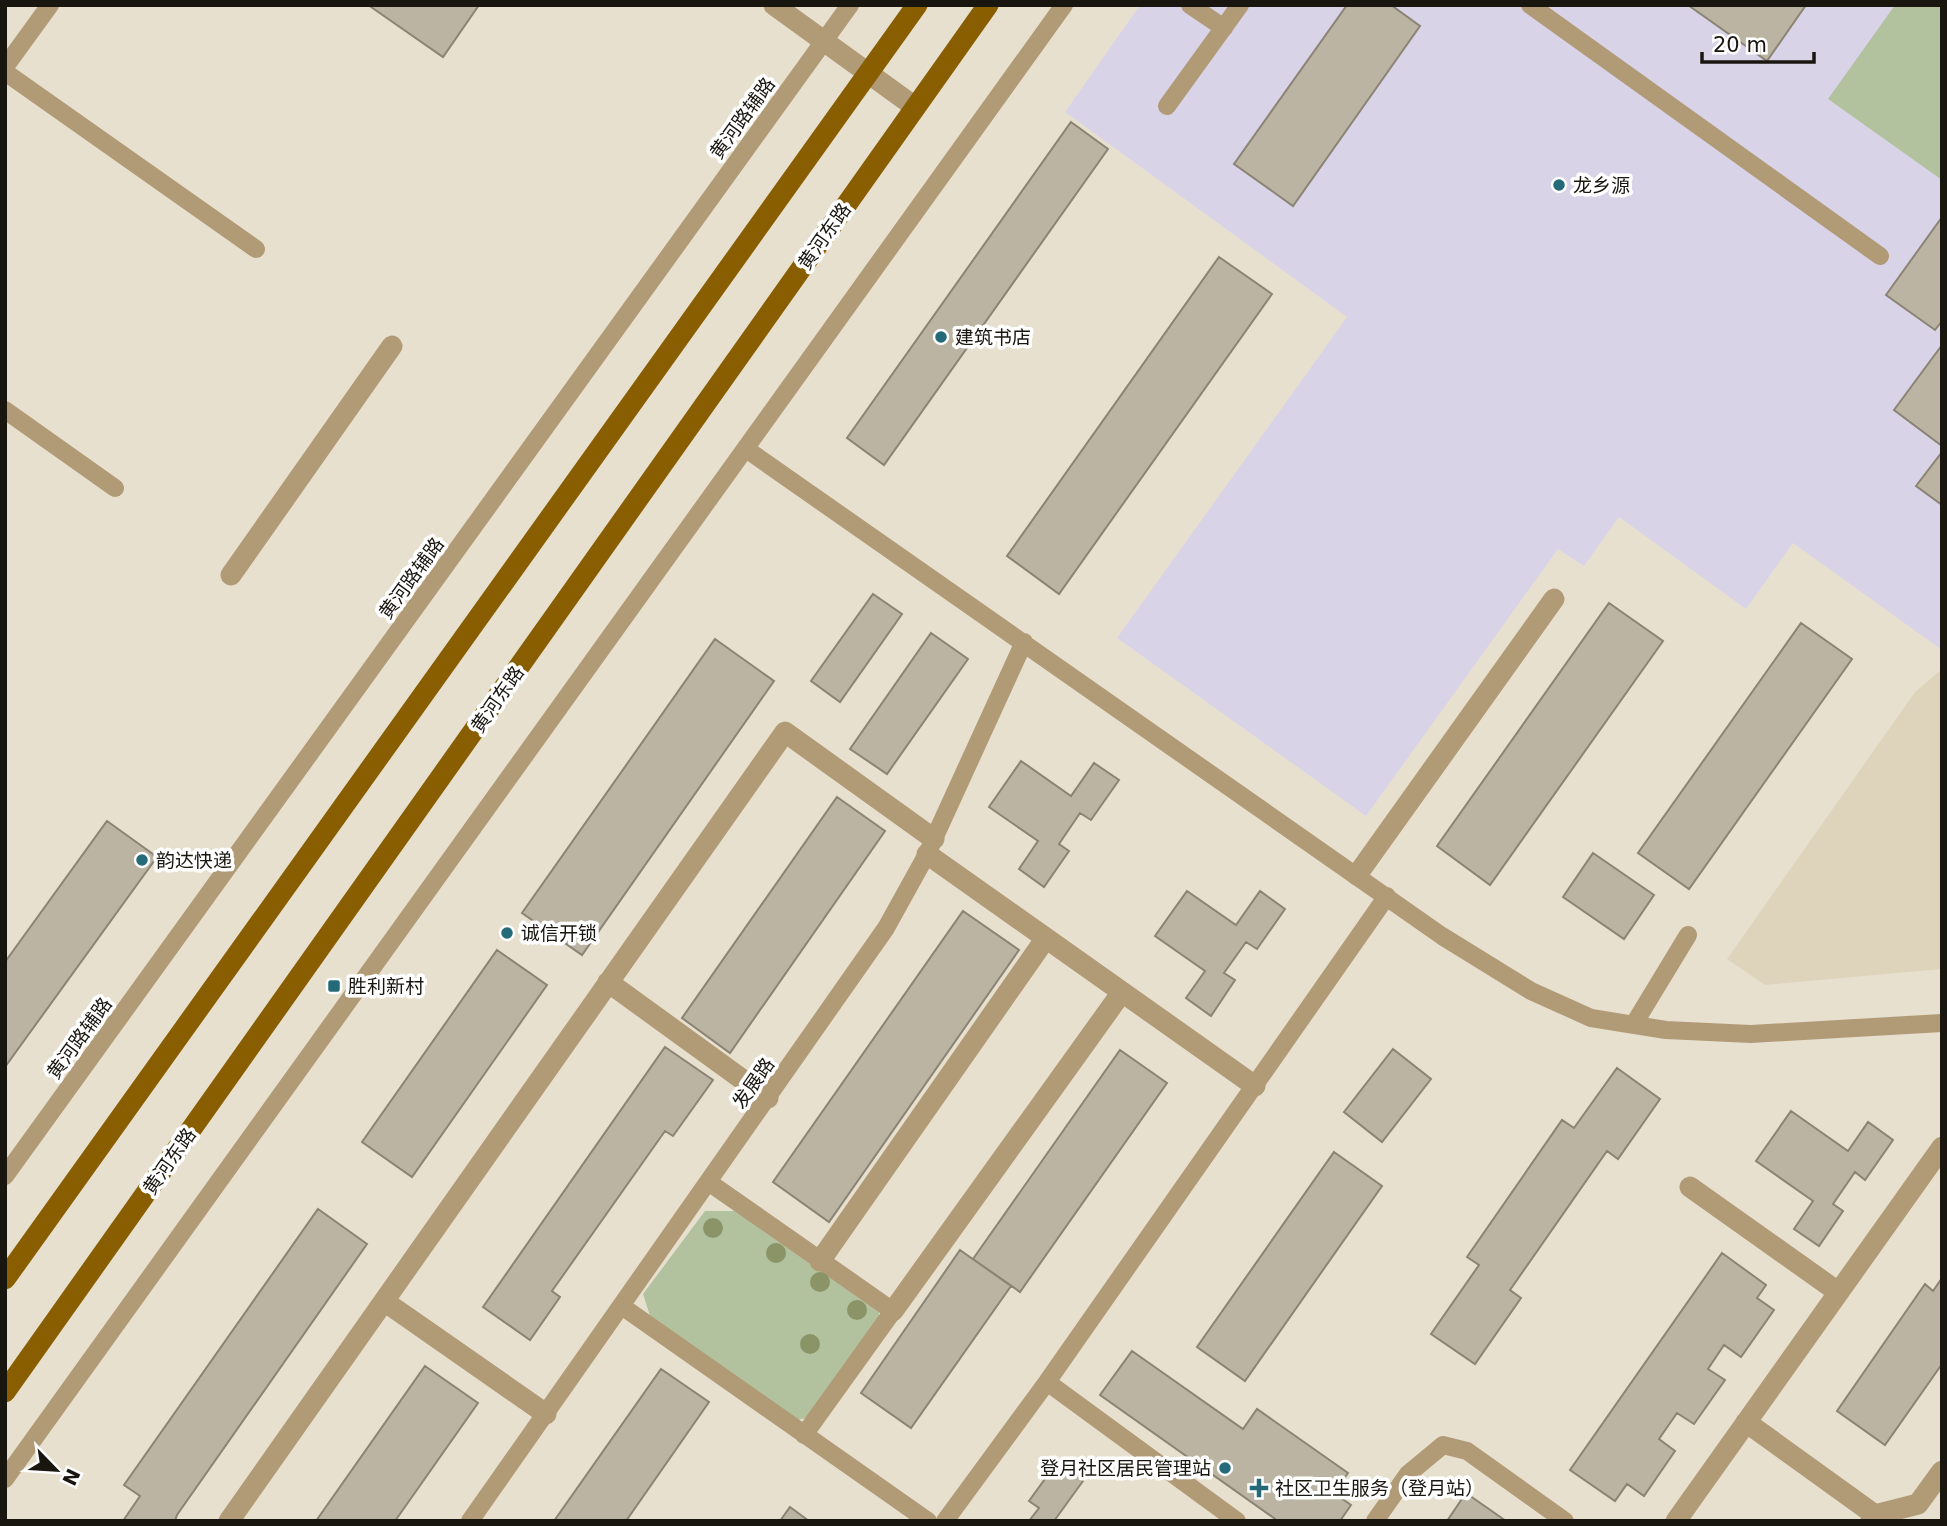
<svg xmlns="http://www.w3.org/2000/svg" width="1947" height="1526" viewBox="0 0 1947 1526" font-family="'DejaVu Sans','Noto Sans SC',sans-serif">
<style>
.commercial{fill:#d9d3e8}
.built{fill:#ded4bc}
.green{fill:#b2c29e}
.building{fill:#bbb4a3;stroke:#8b8475;stroke-width:2}
.lines{fill:none;stroke-linecap:round;stroke-linejoin:round}
.lane{stroke:#b19b77;stroke-width:18}
.street{stroke:#b19b77;stroke-width:21}
.primary{stroke:#885e00;stroke-width:21}
.tree{fill:#8b9467}
.poi-dot{fill:#246a78;stroke:#fff;stroke-width:2.5}
.labels{text-anchor:middle;stroke-width:7;stroke-linejoin:round;paint-order:stroke}
.street-label{font-size:19px;fill:#191610;stroke:#fff}
.poi-label{font-size:19px;fill:#191610;stroke:#fff;text-anchor:start}
</style>
<rect width="100%" height="100%" fill="#e8e0cf"/>
<path class="commercial" d="M 1140,5 L 1942,5 L 1942,650 L 1793,543 L 1746,609 L 1619,517 L 1584,566 L 1558,549 L 1366,816 L 1117,638 L 1347,317 L 1065,112 Z"/>
<path class="built" d="M 1942,669 L 1942,969 L 1765,985 L 1727,959 L 1915,692 Z"/>
<path class="green" d="M 1895,5 L 1942,5 L 1942,180 L 1828,99 Z
M 705,1211 L 735,1211 L 879,1312 L 879,1322 L 808,1418 L 797,1420 L 650,1316 L 643,1294 Z"/>
<path class="building" d="M 372,5 L 479,5 L 443,57 L 371,7 Z
M 1347,5 L 1391,5 L 1420,26 L 1293,206 L 1234,164 Z
M 1688,5 L 1806,5 L 1767,61 Z
M 1071,122 L 1108,149 L 884,465 L 847,438 Z
M 1942,217 L 1942,321 L 1935,330 L 1886,295 Z
M 1219,257 L 1272,294 L 1059,594 L 1007,556 Z
M 1942,345 L 1942,446 L 1894,410 Z
M 1942,452 L 1942,505 L 1916,486 Z
M 873,594 L 902,614 L 840,702 L 811,681 Z
M 1609,603 L 1663,641 L 1490,885 L 1437,846 Z
M 1801,623 L 1852,659 L 1689,889 L 1638,853 Z
M 931,633 L 968,659 L 887,774 L 850,749 Z
M 715,639 L 774,681 L 582,955 L 522,913 Z
M 1021,761 L 1071,796 L 1094,763 L 1119,780 L 1091,820 L 1080,813 L 1059,844 L 1069,851 L 1044,887 L 1019,869 L 1038,841 L 989,807 Z
M 837,797 L 885,831 L 730,1053 L 682,1018 Z
M 107,821 L 157,857 L 5,1067 L 5,962 Z
M 1593,853 L 1654,895 L 1624,939 L 1563,897 Z
M 1187,891 L 1236,925 L 1260,891 L 1285,909 L 1257,949 L 1246,942 L 1224,973 L 1235,980 L 1211,1016 L 1186,998 L 1205,971 L 1155,936 Z
M 963,911 L 1019,950 L 829,1222 L 773,1182 Z
M 497,950 L 547,985 L 412,1177 L 362,1142 Z
M 665,1047 L 713,1080 L 673,1136 L 665,1131 L 552,1291 L 560,1297 L 530,1340 L 483,1307 Z
M 1393,1049 L 1431,1079 L 1382,1142 L 1344,1112 Z
M 1120,1050 L 1167,1083 L 1020,1292 L 973,1259 Z
M 1617,1068 L 1660,1099 L 1618,1159 L 1607,1151 L 1510,1290 L 1521,1298 L 1475,1364 L 1431,1334 L 1479,1265 L 1467,1257 L 1562,1120 L 1574,1128 Z
M 1791,1111 L 1848,1151 L 1868,1122 L 1893,1140 L 1865,1180 L 1855,1172 L 1833,1204 L 1843,1211 L 1819,1246 L 1794,1229 L 1813,1201 L 1756,1161 Z
M 1334,1152 L 1382,1186 L 1245,1381 L 1197,1347 Z
M 318,1209 L 367,1244 L 177,1515 L 175,1521 L 123,1521 L 140,1496 L 124,1485 Z
M 960,1250 L 1011,1286 L 911,1428 L 861,1393 Z
M 1722,1253 L 1766,1285 L 1757,1298 L 1774,1310 L 1741,1357 L 1724,1345 L 1708,1369 L 1725,1380 L 1694,1424 L 1677,1413 L 1659,1439 L 1675,1451 L 1644,1496 L 1627,1484 L 1615,1501 L 1570,1470 Z
M 1942,1278 L 1942,1364 L 1885,1445 L 1837,1411 L 1925,1284 L 1933,1291 Z
M 1132,1351 L 1243,1429 L 1257,1409 L 1348,1473 L 1334,1493 L 1351,1505 L 1340,1521 L 1278,1521 L 1100,1395 Z
M 425,1366 L 478,1403 L 395,1521 L 316,1521 Z
M 661,1369 L 709,1402 L 626,1521 L 554,1521 Z
M 1058,1461 L 1083,1481 L 1054,1521 L 1029,1521 L 1039,1508 L 1029,1501 Z
M 1466,1493 L 1506,1521 L 1447,1521 Z
M 790,1507 L 809,1521 L 780,1521 Z"/>
<g class="lines">
<path class="lane" d="M 1190,5 L 1224,28
M 1530,5 L 1880,256
M 5,67 L 50,5
M 5,72 L 256,249
M 1167,106 L 1240,5
M 5,410 L 115,488
M 746,449 L 1442,936 L 1531,991 L 1591,1018 L 1666,1030 L 1751,1034 L 1942,1023
M 1634,1024 L 1688,935
M 5,1176 L 850,5
M 710,1183 L 893,1311 L 804,1435
M 623,1307 L 928,1521
M 1047,1382 L 1237,1521
M 5,1479 L 1064,5
M 470,1521 L 886,928 L 927,854 L 1024,642
M 945,1521 L 1047,1382 L 1387,896
M 1375,1521 L 1408,1474 L 1443,1445 L 1467,1451 L 1565,1521"/>
<path class="street" d="M 774,5 L 915,107
M 231,575 L 392,346
M 927,854 L 1255,1086
M 1357,875 L 1554,599
M 608,982 L 768,1098
M 1690,1187 L 1838,1292
M 820,1261 L 1046,938
M 384,1301 L 546,1414
M 893,1311 L 1122,992
M 1746,1422 L 1875,1515
M 229,1521 L 785,732 L 934,839
M 1676,1521 L 1942,1147
M 1871,1521 L 1875,1515 L 1918,1504 L 1942,1471"/>
<path class="primary" d="M 5,1279 L 917,5
M 5,1392 L 988,5"/>
</g>
<g class="tree">
<circle cx="713" cy="1228" r="10"/>
<circle cx="776" cy="1253" r="10"/>
<circle cx="820" cy="1282" r="10"/>
<circle cx="857" cy="1310" r="10"/>
<circle cx="810" cy="1344" r="10"/>
</g>
<g class="poi-dot">
<circle cx="1559" cy="185" r="7"/>
<circle cx="941" cy="337" r="7"/>
<circle cx="142" cy="860" r="7"/>
<circle cx="507" cy="933" r="7"/>
<rect x="327" y="979" width="14" height="14" rx="3.5"/>
<circle cx="1225" cy="1468" r="7"/>
<path d="M1255.5 1477.5h7v7h7v7h-7v7h-7v-7h-7v-7h7z"/>
</g>
<g class="labels">
<g class="street-label">
<text transform="translate(742 118) rotate(-54)" y="7">黄河路辅路</text>
<text transform="translate(824 236) rotate(-55)" y="7">黄河东路</text>
<text transform="translate(411 578) rotate(-54)" y="7">黄河路辅路</text>
<text transform="translate(497 699) rotate(-55)" y="7">黄河东路</text>
<text transform="translate(79 1038) rotate(-54)" y="7">黄河路辅路</text>
<text transform="translate(753 1083) rotate(-55)" y="7">发展路</text>
<text transform="translate(169 1161) rotate(-55)" y="7">黄河东路</text>
</g>
<g class="poi-label">
<text x="1573" y="192">龙乡源</text>
<text x="955" y="344">建筑书店</text>
<text x="156" y="867">韵达快递</text>
<text x="521" y="940">诚信开锁</text>
<text x="348" y="993">胜利新村</text>
<text x="1211" y="1475" text-anchor="end">登月社区居民管理站</text>
<text x="1275" y="1495">社区卫生服务（登月站）</text>
</g>
</g>
<rect width="1947" height="1526" fill="none" stroke="#191610" stroke-width="14"/>
<g transform="translate(56 1470) rotate(115)" stroke="#ffffff" stroke-width="5" paint-order="stroke">
<path d="M0-5L12 26L0 18L-12 26Z" fill="#191610"/>
<text y="-10" font-size="19" font-weight="bold" text-anchor="middle" fill="#191610">N</text>
</g>
<path d="M1702 52v10h112v-10" fill="none" stroke="#191610" stroke-width="3.5"/>
<text x="1713" y="52" font-size="21" fill="#191610" stroke="#ffffff" stroke-width="5" paint-order="stroke">20 m</text>
</svg>
